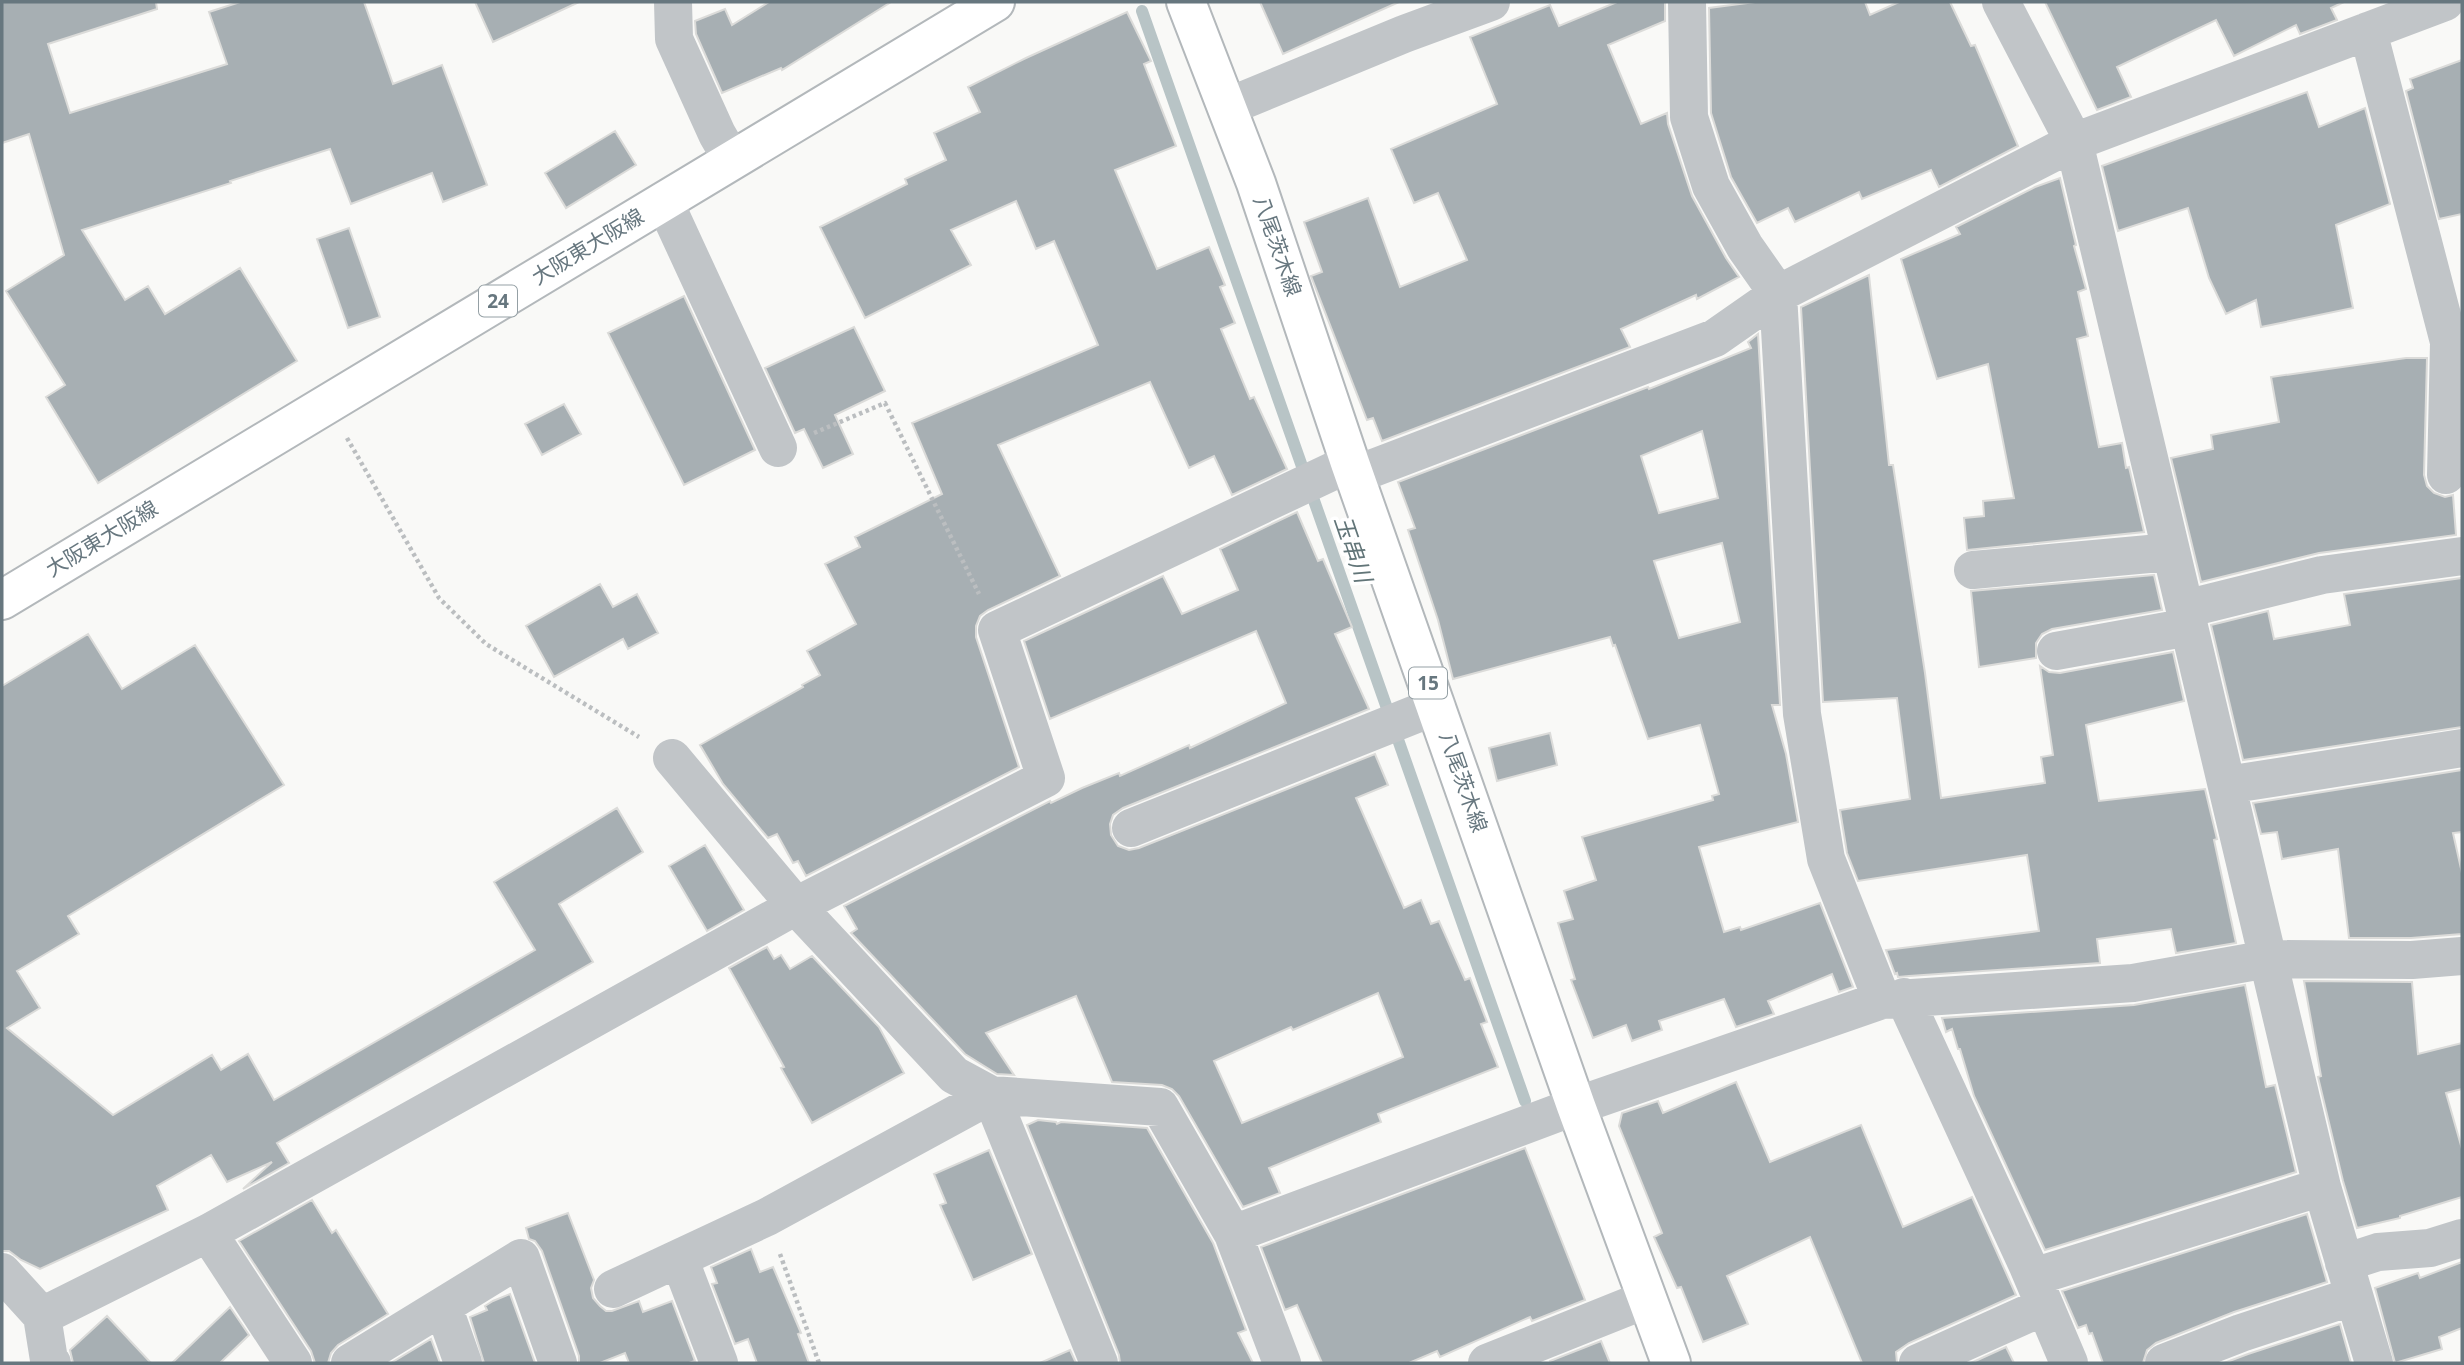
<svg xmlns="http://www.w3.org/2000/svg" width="2464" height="1365" viewBox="0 0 2464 1365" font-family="'Open Sans','Noto Sans JP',sans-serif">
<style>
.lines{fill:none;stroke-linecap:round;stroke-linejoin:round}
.stream{stroke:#b8c4c6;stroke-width:12}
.building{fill:#a7afb3;stroke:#dbdbd9;stroke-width:2;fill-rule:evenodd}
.major-casing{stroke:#b3b8bb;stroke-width:42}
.path{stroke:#bbbec0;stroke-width:4.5;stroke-dasharray:3.5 3.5;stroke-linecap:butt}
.minor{stroke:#c1c5c8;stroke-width:38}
.major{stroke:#fff;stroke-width:38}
.labels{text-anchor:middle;stroke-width:7;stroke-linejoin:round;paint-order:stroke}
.shield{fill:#fff;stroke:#95a0a5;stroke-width:2}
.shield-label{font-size:19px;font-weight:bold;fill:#67777f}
.street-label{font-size:21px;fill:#67777f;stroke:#fff}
.water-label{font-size:23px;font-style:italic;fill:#627578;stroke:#fff}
</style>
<rect width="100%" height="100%" fill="#f9f9f7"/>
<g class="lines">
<path class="stream" d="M 1142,11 L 1525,1101"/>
</g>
<path class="building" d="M 2,2 L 156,2 L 157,9 L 48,44 L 70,113 L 227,64 L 209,12 L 240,2 L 364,2 L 393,84 L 442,65 L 487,185 L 443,202 L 432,173 L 351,204 L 330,149 L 230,181 L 231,183 L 82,230 L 125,300 L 148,286 L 165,314 L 240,268 L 297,361 L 98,483 L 46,397 L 65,385 L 6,291 L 64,255 L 29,134 L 2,143 Z
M 475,2 L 579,2 L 493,42 Z
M 769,2 L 891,2 L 782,70 L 781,68 L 722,93 L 696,34 L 695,21 L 725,9 L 732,25 Z
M 1260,2 L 1399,2 L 1283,54 Z
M 1617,2 L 1665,2 L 1665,21 L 1608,45 L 1641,124 L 1667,113 L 1668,124 L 1692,196 L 1726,258 L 1739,277 L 1697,299 L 1696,295 L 1621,329 L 1630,347 L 1382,441 L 1373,418 L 1367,420 L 1311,276 L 1322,272 L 1304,222 L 1368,198 L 1400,287 L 1467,260 L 1438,193 L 1414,203 L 1391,149 L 1497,104 L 1470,37 L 1550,5 L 1559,26 Z
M 1755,2 L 1865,2 L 1870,15 L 1899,2 L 1950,2 L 1971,46 L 1975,45 L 2018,146 L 1939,187 L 1931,170 L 1862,199 L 1859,192 L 1795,222 L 1788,208 L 1757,223 L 1731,177 L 1711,113 L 1709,8 Z
M 2045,2 L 2344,2 L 2331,8 L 2337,20 L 2300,34 L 2296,25 L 2234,56 L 2216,20 L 2117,67 L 2131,97 L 2097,110 Z
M 1127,12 L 1151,61 L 1144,64 L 1176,146 L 1115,170 L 1157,269 L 1209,247 L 1225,285 L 1220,287 L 1235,323 L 1221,329 L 1250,399 L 1254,397 L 1287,469 L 1232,495 L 1214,456 L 1189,468 L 1150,382 L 998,445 L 1060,576 L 988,610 L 980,616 L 976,626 L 976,637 L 1019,767 L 806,876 L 798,861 L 793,863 L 777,834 L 768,838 L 723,784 L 700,745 L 803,687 L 802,685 L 820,675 L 807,651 L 856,624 L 825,564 L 860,547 L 855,537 L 942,494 L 912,423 L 1098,345 L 1054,241 L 1036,249 L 1016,201 L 951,230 L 971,265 L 865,318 L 820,227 L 907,184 L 905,179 L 946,160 L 934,133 L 980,112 L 968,87 L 1026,58 Z
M 2462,60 L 2462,214 L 2439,219 L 2406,91 L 2413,88 L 2410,79 Z
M 2307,92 L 2319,127 L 2365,108 L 2390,204 L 2336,225 L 2353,308 L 2261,327 L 2256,300 L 2226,314 L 2209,278 L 2188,208 L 2118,231 L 2102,166 Z
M 615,131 L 636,165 L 566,208 L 545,173 Z
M 2060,178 L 2076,245 L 2074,246 L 2086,289 L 2078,292 L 2088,336 L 2077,339 L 2099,447 L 2122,443 L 2126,468 L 2129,467 L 2144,532 L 1967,550 L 1964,518 L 1984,516 L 1983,501 L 2014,498 L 1988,364 L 1937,379 L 1901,259 L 1960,234 L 1956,227 L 2035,187 Z
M 349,228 L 380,317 L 348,328 L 317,239 Z
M 1869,275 L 1889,465 L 1893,465 L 1925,673 L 1941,798 L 2045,783 L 2041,757 L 2053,755 L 2040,666 L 2049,672 L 2060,673 L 2173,652 L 2184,701 L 2086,725 L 2099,801 L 2205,789 L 2217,839 L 2214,840 L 2236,943 L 2176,953 L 2171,929 L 2097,939 L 2100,963 L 1909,976 L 1898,977 L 1897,973 L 1895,974 L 1886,950 L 2039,931 L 2027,855 L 1858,881 L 1847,853 L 1840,810 L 1910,799 L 1897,698 L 1823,702 L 1801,307 Z
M 684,296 L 755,450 L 684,485 L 608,333 Z
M 854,327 L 885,391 L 835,415 L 853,454 L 823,468 L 804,429 L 795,433 L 765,368 Z
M 1758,334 L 1780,705 L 1772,705 L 1786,754 L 1798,822 L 1699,847 L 1724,932 L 1740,927 L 1741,930 L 1820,903 L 1853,987 L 1839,992 L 1832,974 L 1768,1001 L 1774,1014 L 1736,1027 L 1724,999 L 1659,1021 L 1662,1030 L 1632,1041 L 1626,1025 L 1593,1038 L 1571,980 L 1575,979 L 1558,923 L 1573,919 L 1564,891 L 1596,880 L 1582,837 L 1713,800 L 1712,796 L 1719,794 L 1700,725 L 1648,739 L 1615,645 L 1613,646 L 1610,637 L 1453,679 L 1438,620 L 1408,530 L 1415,528 L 1398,482 L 1648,387 L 1649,389 L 1751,348 L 1748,342 ZM 1702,431 L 1718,498 L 1659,513 L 1641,456 ZM 1722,543 L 1740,622 L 1679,638 L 1654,561 Z
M 2406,358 L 2427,358 L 2424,475 L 2427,486 L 2434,493 L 2445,497 L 2453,495 L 2456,535 L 2319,553 L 2201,582 L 2171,458 L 2213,449 L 2211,435 L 2279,422 L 2271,377 Z
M 564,404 L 581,434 L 542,455 L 525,424 Z
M 1297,512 L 1318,561 L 1323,559 L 1352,627 L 1335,634 L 1369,709 L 1123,808 L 1113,815 L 1110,824 L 1111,835 L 1118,846 L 1129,850 L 1139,848 L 1375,754 L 1388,785 L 1356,798 L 1404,908 L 1421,900 L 1431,924 L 1439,921 L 1465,980 L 1470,978 L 1487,1022 L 1481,1024 L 1498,1067 L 1378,1114 L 1381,1122 L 1269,1168 L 1280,1193 L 1243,1207 L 1179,1096 L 1172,1089 L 1162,1085 L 1112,1082 L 1076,996 L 986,1033 L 1014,1075 L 997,1074 L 965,1054 L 851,933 L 857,929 L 844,906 L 1050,801 L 1051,803 L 1082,788 L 1119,773 L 1120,776 L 1189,745 L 1190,748 L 1286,703 L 1256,631 L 1050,719 L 1024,641 L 1163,576 L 1182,614 L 1238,590 L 1220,549 ZM 1378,993 L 1403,1057 L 1242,1123 L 1214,1061 L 1291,1027 L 1293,1030 Z
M 2154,575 L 2162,610 L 2052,629 L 2042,634 L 2036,643 L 2036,658 L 1979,667 L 1971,591 Z
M 2462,578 L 2462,727 L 2243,760 L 2211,625 L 2268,611 L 2274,639 L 2350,625 L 2344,594 Z
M 600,584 L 613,607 L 637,594 L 658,633 L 628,649 L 623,639 L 554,677 L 526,626 Z
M 88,634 L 122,689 L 195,645 L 284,785 L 68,916 L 79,934 L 17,971 L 40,1008 L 7,1028 L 113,1115 L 212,1055 L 221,1070 L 248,1054 L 274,1100 L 535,950 L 494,882 L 617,808 L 643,852 L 559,904 L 593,962 L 277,1143 L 289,1163 L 243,1189 L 272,1162 L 227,1182 L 211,1155 L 157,1186 L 168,1210 L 40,1269 L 21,1260 L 9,1251 L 2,1251 L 2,686 Z
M 1550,733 L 1557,765 L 1497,781 L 1489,748 Z
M 2462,770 L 2462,832 L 2453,833 L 2462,873 L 2462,934 L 2411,938 L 2349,938 L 2338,849 L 2282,859 L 2277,832 L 2261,834 L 2253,803 Z
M 705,845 L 744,910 L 707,931 L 669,866 Z
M 767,947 L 774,959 L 781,955 L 790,969 L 812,956 L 879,1027 L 904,1073 L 812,1123 L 781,1068 L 784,1067 L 729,968 Z
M 2304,981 L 2412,982 L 2418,1054 L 2462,1043 L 2462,1089 L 2446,1093 L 2462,1149 L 2462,1197 L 2400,1216 L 2400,1218 L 2357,1228 L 2343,1181 L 2318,1077 L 2321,1076 Z
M 2245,985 L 2266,1087 L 2275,1085 L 2296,1172 L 2045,1250 L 1974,1096 L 1960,1049 L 1958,1049 L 1952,1029 L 1946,1032 L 1942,1018 L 2134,1005 Z
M 1736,1082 L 1770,1162 L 1861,1125 L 1903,1227 L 1972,1197 L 2016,1295 L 1909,1343 L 1896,1352 L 1897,1363 L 1862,1363 L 1810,1237 L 1727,1276 L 1748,1324 L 1703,1342 L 1681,1287 L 1677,1288 L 1654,1237 L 1662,1233 L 1619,1126 L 1622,1113 L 1658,1101 L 1663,1113 Z
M 1038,1120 L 1056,1122 L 1057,1124 L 1061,1122 L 1147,1128 L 1213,1243 L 1246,1330 L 1238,1333 L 1253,1363 L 1120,1363 L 1119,1355 L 1027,1125 Z
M 1525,1148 L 1585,1300 L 1532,1321 L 1530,1317 L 1440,1357 L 1437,1351 L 1409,1363 L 1322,1363 L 1297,1305 L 1285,1310 L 1261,1247 Z
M 989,1150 L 1032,1254 L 973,1280 L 940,1205 L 946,1203 L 934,1174 Z
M 312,1200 L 332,1233 L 336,1230 L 388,1314 L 338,1345 L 331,1353 L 328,1363 L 315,1363 L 311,1351 L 239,1241 Z
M 568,1213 L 594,1280 L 591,1288 L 593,1298 L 600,1306 L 606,1311 L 612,1311 L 639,1301 L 643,1312 L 672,1301 L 695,1361 L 689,1363 L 629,1363 L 625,1353 L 600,1363 L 579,1363 L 579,1356 L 542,1251 L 535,1241 L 529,1239 L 526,1228 Z
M 2307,1214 L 2327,1282 L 2234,1312 L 2156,1343 L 2147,1350 L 2143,1363 L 2103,1363 L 2092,1333 L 2089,1334 L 2086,1325 L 2078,1328 L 2062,1291 Z
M 751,1249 L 760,1272 L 773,1267 L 801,1333 L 798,1334 L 809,1363 L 757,1363 L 748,1339 L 735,1344 L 712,1284 L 717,1283 L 711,1267 Z
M 2462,1262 L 2462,1328 L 2439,1337 L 2442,1349 L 2395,1363 L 2375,1288 L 2418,1273 L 2420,1278 Z
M 510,1294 L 535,1363 L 484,1363 L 470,1317 L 487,1310 L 485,1306 L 493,1301 Z
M 230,1307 L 249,1335 L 220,1363 L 172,1363 Z
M 107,1316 L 151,1363 L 73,1363 L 70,1350 Z
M 2340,1324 L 2351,1363 L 2224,1363 L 2248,1354 Z
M 431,1339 L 440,1363 L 391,1363 Z
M 1601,1341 L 1610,1363 L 1551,1363 L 1550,1361 Z
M 2006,1347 L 2014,1363 L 1971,1363 Z
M 1070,1350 L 1076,1363 L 1040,1363 Z"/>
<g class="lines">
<g class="major-casing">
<path id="major" d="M 1186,2 L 1256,183 L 1350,463 L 1576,1106 L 1671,1363
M 2,600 L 995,2"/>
</g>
<path class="path" d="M 814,433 L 885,403 L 979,594
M 347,438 L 439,598 L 486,644 L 639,737
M 780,1254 L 819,1363"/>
<path class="minor" d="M 673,2 L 674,39 L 717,134 L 732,160
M 1687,2 L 1689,117 L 1711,186 L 1745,247 L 1778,294 L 1802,714 L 1826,859 L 1882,1000
M 2001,2 L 2074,142 L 2322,1187 L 2374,1363
M 2368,31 L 2449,342
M 1227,107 L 1404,34 L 1491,2
M 664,201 L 778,448
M 1355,475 L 1715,338 L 1778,294 L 2074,142 L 2445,2
M 2446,475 L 2449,342 L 2462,344
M 1973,570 L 2171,552
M 2185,609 L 2322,575 L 2462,556
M 2056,651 L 2189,627
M 672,758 L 796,906 L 954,1075 L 991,1095 L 1160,1107 L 1233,1234 L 1576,1106 L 1882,1000 L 2133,983 L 2268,959 L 2412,960 L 2462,956
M 2227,785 L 2462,748
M 1131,828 L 1436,706
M 1904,997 L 2028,1266 L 2069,1363
M 208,1233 L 293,1363
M 1233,1234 L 1282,1363
M 679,1258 L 719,1363
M 2344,1263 L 2378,1252 L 2430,1248 L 2462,1238
M 2,1272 L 42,1316 L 49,1360 L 52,1363
M 2033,1277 L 2322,1187
M 613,1289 L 767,1217 L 991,1095 L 1099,1363
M 443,1306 L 463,1363
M 42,1316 L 208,1233 L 796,906 L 1046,778 L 997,630 L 1350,463
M 350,1363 L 521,1258 L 558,1363
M 1487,1363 L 1647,1299
M 1918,1363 L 2045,1306
M 2164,1363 L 2241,1333 L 2354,1296"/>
<use href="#major" class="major"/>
</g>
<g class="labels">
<g class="shield">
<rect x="479" y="285.5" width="38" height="31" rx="5"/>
<rect x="1409" y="667.5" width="38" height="31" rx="5"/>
</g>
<g class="shield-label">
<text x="498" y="308">24</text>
<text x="1428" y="690">15</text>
</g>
<g class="street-label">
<text transform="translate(1277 246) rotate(71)" y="7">八尾茨木線</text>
<text transform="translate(588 247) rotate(-31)" y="7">大阪東大阪線</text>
<text transform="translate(102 539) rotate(-31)" y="7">大阪東大阪線</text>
<text transform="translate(1463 782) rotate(71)" y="7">八尾茨木線</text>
</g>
<g class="water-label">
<text transform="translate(1353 549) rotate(71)" y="8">玉串川</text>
</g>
</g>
<rect width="2464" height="1365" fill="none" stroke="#67777f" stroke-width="7"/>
</svg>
